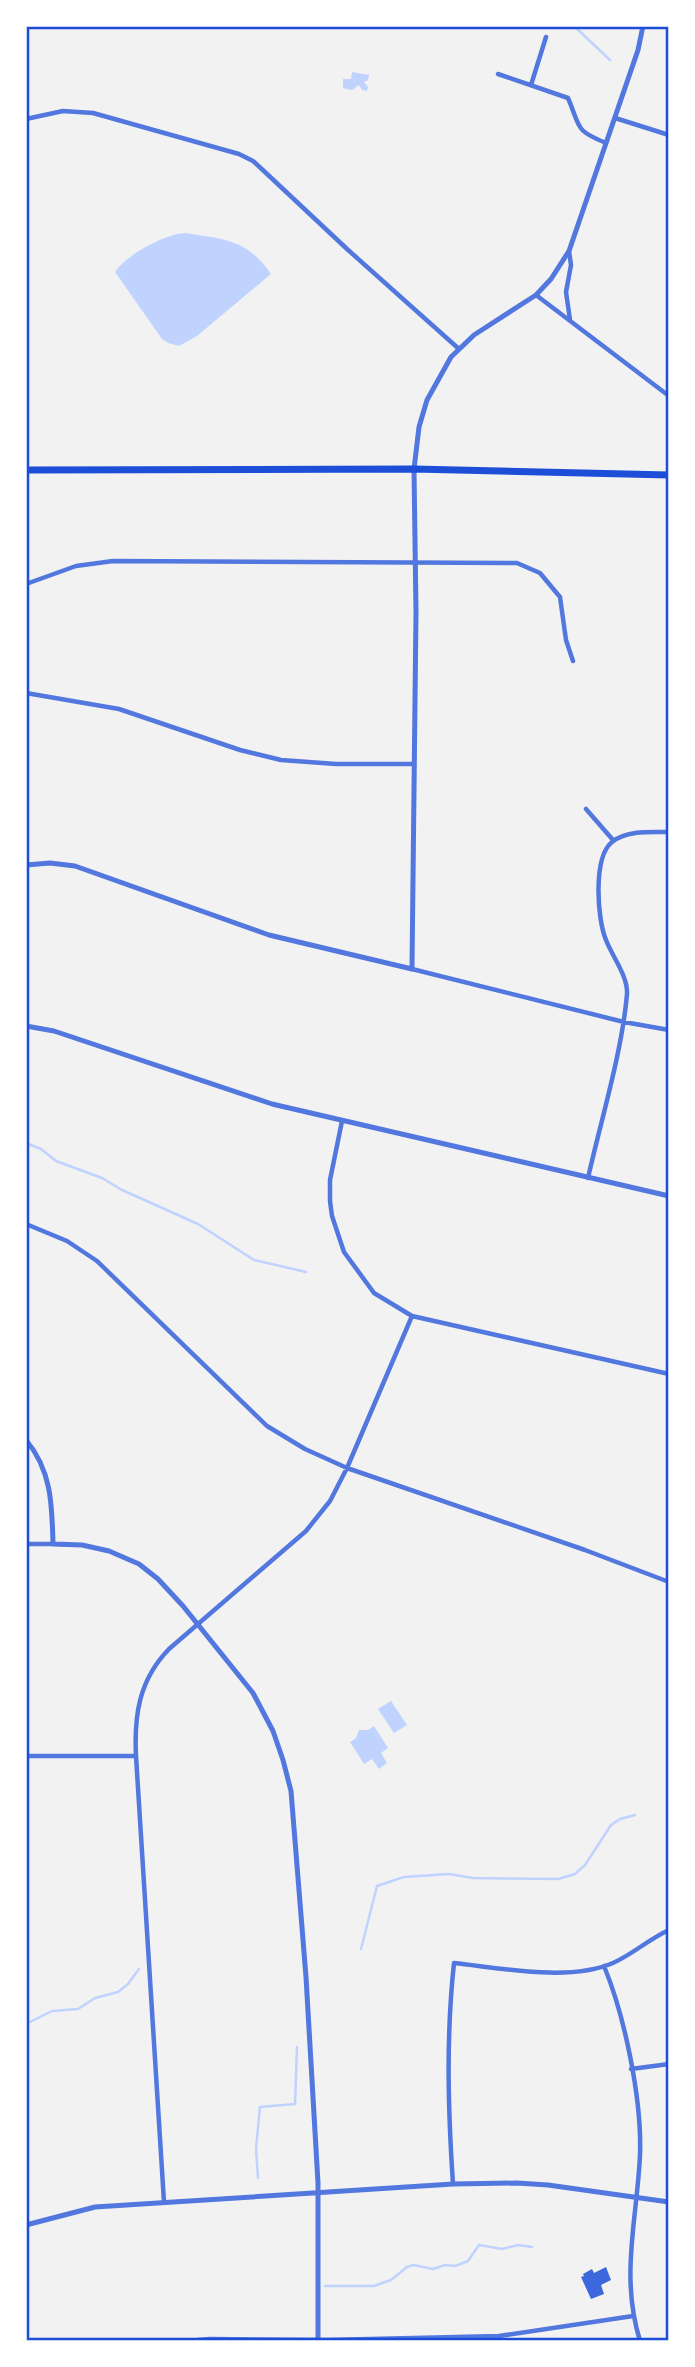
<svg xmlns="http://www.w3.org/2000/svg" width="695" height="2367" viewBox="0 0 695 2367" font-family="'Libre Baskerville',serif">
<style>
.water{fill:#bfd3fe}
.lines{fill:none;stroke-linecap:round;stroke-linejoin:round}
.stream{stroke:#bfd3fe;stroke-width:2.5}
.building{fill:#3d67dc}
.minor{stroke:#5277de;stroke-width:4.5}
.tertiary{stroke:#5277de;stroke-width:5}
.primary{stroke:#1d4ed8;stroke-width:7}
.neatline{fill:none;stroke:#1d4ed8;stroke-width:2.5}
</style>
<rect width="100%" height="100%" fill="#f2f2f2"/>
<path class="water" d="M 352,72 L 369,75 L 368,80 L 364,82 L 368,87 L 367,91 L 362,90 L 359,85 L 352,90 L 343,88 L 343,79 L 351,79 Z
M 185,233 C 224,239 247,239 271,274 L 197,336 L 179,346 L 168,343 L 162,339 L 115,272 C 126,255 165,234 185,233 Z
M 391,1701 L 407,1725 L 394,1733 L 378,1709 Z
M 374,1726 L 388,1748 L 381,1753 L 387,1763 L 379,1769 L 372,1759 L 364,1764 L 350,1742 L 356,1738 L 359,1730 L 368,1730 Z"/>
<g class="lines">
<path class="stream" d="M 574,26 L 610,60
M 26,1143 L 41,1149 L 56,1161 L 102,1178 L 122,1190 L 198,1224 L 254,1260 L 306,1272
M 361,1949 L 377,1886 L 404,1877 L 449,1874 L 473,1878 L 558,1879 L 575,1874 L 585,1865 L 611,1825 L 620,1819 L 635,1815
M 26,2024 L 52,2011 L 78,2009 L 95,1998 L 118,1992 L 128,1984 L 139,1969
M 258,2178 L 256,2149 L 260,2107 L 295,2104 L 297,2047
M 325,2286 L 374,2286 L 391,2280 L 407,2267 L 413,2265 L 433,2269 L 445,2265 L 455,2266 L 468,2261 L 479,2245 L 502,2249 L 518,2245 L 532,2247"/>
</g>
<path class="building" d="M 606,2267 L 611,2280 L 601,2285 L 604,2294 L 591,2299 L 581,2277 L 584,2276 L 583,2274 L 592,2269 L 594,2273 Z"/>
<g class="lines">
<path class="minor" d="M 498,74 L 568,98 C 581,128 574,130 606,143
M 531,85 L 546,37
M 615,118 L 669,135
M 26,119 L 63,111 L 93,113 L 239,154 L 253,161 L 266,173 L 347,249 L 459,349
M 569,251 L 571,265 L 566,292 L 570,320
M 536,295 L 669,396
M 26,584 L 76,566 L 113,561 L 517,563 L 540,573 L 560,597 L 566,640 L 573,661
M 26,693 L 119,709 L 240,750 L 281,760 L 336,764 L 414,764
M 586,809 L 613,840
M 412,969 L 624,1022 L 669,1030
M 342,1121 L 330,1180 L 330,1201 L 332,1216 L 344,1252 L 374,1293 L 412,1316 L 669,1374
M 588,1178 C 601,1120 622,1052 627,994 C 628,976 612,956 606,940 C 597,919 593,857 612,842 C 626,830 651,832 669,832
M 26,1224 L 67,1241 L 97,1261 L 267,1426 L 305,1449 L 347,1468 L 585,1550 L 669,1582
M 26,1544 L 53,1544
M 26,1756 L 136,1756
M 604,1966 C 625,2017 642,2100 640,2155 C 637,2220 620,2276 640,2341
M 631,2069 L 669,2064
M 453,2184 C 448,2109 446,2037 454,1963 C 501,1968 569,1982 613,1963 C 633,1954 649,1939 669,1930
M 164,2202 L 136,1756 C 134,1715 139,1680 169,1649 L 306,1531 L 330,1501 L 347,1468 L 412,1316
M 187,2341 L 209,2339 L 327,2340 L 499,2336 L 633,2316"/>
<path class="tertiary" d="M 26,865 L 50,863 L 75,866 L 269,935 L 412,969 L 416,612 L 414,469 L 419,427 L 427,400 L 451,357 L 474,335 L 536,295 L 551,279 L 569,251 L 638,50 L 643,26
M 26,1026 L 54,1031 L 272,1104 L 669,1196
M 26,1440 C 52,1471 52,1506 53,1544 L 82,1545 L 109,1551 L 139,1564 L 158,1579 L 183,1606 L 253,1693 L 273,1731 L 283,1760 L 291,1791 L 306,1977 L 318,2183 L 318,2341
M 26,2225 L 95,2207 L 453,2184 L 517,2183 L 548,2185 L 669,2202"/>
<path class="primary" d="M 26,470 L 414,469 L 669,475"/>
</g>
<rect width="695" height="2367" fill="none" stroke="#ffffff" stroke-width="56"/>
<rect x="28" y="28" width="639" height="2311" class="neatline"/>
</svg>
